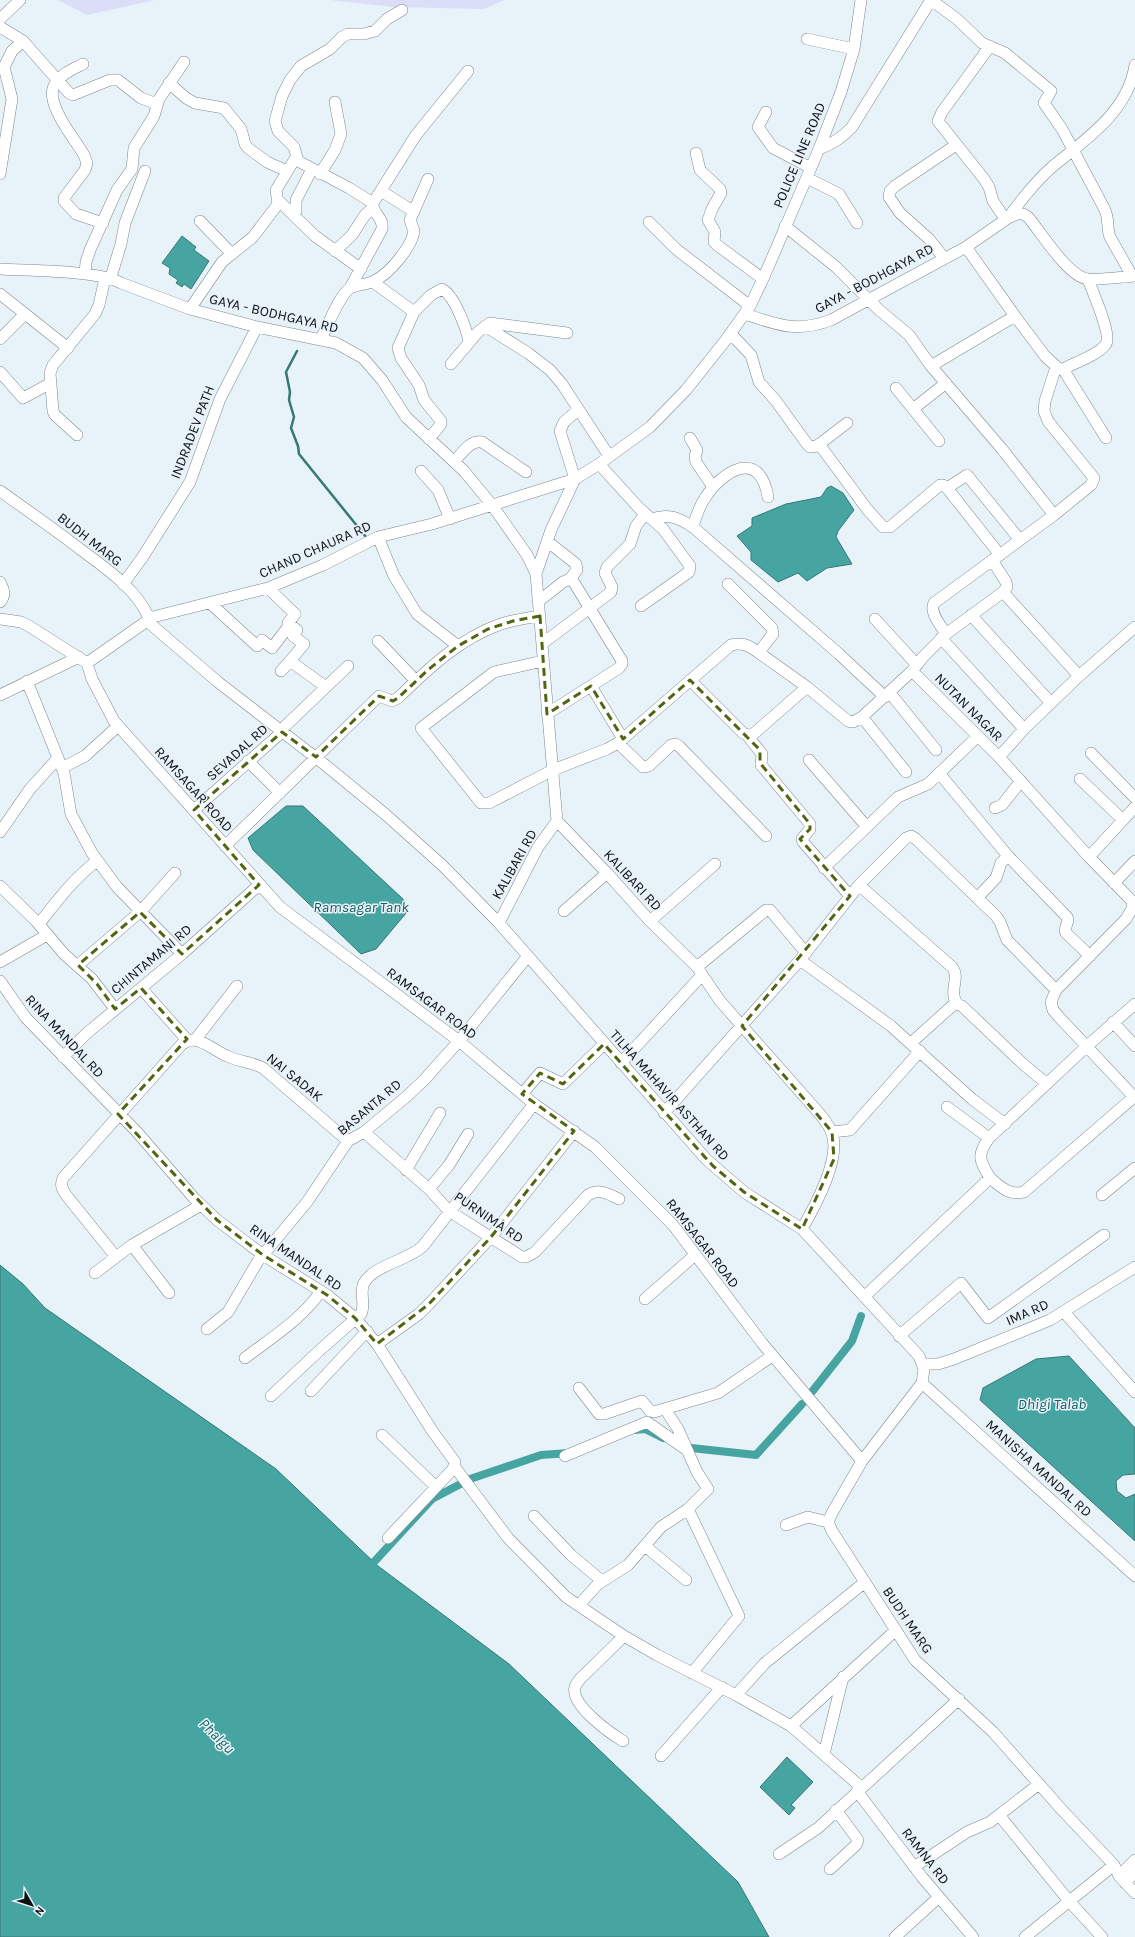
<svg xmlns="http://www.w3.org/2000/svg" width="1135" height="1937" viewBox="0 0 1135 1937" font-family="Karla,sans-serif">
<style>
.green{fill:#dcdef8}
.water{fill:#46a5a1;stroke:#357977}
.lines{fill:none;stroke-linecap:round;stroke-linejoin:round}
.stream{stroke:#357977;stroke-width:2.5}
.canal{stroke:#46a5a1;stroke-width:8}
.minor-casing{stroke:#7e878d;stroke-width:12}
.minor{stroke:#fff;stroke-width:11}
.marked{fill:none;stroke:#4f6613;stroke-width:3;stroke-dasharray:8 5;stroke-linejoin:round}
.labels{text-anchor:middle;stroke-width:3;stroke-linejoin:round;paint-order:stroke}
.street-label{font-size:14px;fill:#0e1114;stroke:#e8f2f9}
.water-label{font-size:15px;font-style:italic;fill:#10605d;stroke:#e8f2f9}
</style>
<rect width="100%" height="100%" fill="#e8f2f9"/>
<path class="green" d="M 58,0 L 155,0 L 87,15 Z
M 330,0 L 504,0 L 484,9 L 393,7 Z"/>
<path class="water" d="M 182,236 L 196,247 L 194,250 L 209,261 L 191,289 L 184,284 L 182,287 L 176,283 L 178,280 L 169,274 L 170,268 L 162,263 Z
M 831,486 L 843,493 L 854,510 L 838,531 L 836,537 L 852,564 L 827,568 L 807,581 L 798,573 L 778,582 L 751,560 L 751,552 L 737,536 L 752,526 L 752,518 L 786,504 L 821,497 L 827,488 Z
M 286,806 L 303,806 L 403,899 L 407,912 L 376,949 L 361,954 L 253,850 L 248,838 Z
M 0,1265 L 23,1284 L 45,1308 L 276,1469 L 378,1566 L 509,1664 L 738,1882 L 769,1937 L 0,1937 Z
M 1069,1356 L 1135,1428 L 1135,1474 L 1123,1475 L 1116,1481 L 1117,1491 L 1126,1498 L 1135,1494 L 1135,1541 L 980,1400 L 983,1388 L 1036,1359 Z
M 787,1757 L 813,1782 L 791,1805 L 795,1808 L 789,1815 L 760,1787 Z"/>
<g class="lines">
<path class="stream" d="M 297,351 L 286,372 L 290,392 L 289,400 L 294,417 L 291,428 L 298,446 L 299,454 L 366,537"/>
<path class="canal" d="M 811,1393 L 852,1341 L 861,1316
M 634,1430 L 645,1429 L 663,1438
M 682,1447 L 756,1455 L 802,1404
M 374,1562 L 432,1499 L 470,1479 L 541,1455 L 569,1453"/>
<g class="minor-casing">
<path id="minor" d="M 931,0 L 957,19 L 982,43 L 1005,53 L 1051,91 L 1044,103 L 1062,129 L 1104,208 C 1110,219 1106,227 1110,237 L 1132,276
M 0,19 L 20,0
M 0,27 L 23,41 L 69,93 L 73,95 L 110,80 L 118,80 L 141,98 L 157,104
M 807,39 L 854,49
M 990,46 L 942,112 L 938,121 L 984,179 L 989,187 L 993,201 L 1005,219
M 83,64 C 73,69 61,74 55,84 C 43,102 75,139 84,155 L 87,163 L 85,170 L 64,198 L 64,201 L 76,214 L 103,223
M 169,83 L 186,98 L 195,103 L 224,108 L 241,129 L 245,144 L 248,148 L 267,162 L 287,171
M 766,112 L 758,127 L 773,148 L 811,168
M 819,149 C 833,144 842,138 852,127 L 931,0
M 696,153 L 700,170 L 720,189 L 721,193 L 712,209 L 708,220 L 715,232 L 714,242 L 717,245 L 763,279
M 0,174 L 12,99 L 4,67 L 12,51 L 23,41
M 320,174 L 335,150 L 341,134 L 335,102
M 807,178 L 839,194 L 857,223
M 381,191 L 413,211
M 279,201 L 315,236 L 361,269
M 373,203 L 349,188 L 298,161 L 294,147 L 278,131 L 275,121 L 282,96 L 290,80 L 301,66 L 330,49 L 342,37 L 348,34 L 364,34 L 375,31 L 387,19 L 402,10
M 294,215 L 296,211 L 296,200 L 312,169
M 1008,218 C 1021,200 1035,182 1052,167 C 1086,139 1128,112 1135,65
M 200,221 L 231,253
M 649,222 L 676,249 L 750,306
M 785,226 L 836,267 L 878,309 L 909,335 L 931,366 L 1002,449 L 1054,515 L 934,603 C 929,613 941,625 946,634 L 923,657 L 912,671
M 966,247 L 1015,316
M 335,251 L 352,235 L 365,215 L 373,208
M 944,258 L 929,239 L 900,213 L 889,197 L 890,191 L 895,186 L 956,145
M 0,269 C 29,271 99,270 121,283 L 190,309 L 257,327 L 336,343 L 363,358 L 382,380 L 406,417 L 464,471 L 492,505 L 527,555 L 536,574 L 557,821 L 607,873 L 650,921 L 697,967 L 720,1001 L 819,1113 C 823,1118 828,1124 831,1131 C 843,1156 815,1206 802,1229
M 85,274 L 86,262 L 90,250 L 117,190 L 132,169 L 134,148 L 154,116 L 159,99 L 184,62
M 111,277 L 121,244 L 125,223 L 145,171
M 373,282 L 414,312
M 350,288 L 382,229 C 384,217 372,214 373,203 L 416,135 L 468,71
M 0,294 L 68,348
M 190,309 L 222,262 L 253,237 L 278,204 L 276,190 L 296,157
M 745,314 C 778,325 796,333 831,320 L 966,247 L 1008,218 L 1017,214 L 1023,214 L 1028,217 C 1041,232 1068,277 1088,279 C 1103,280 1120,277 1135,276
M 485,326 L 528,353 L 550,370 L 562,384 L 609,456
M 731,334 L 751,355 L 759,382 L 776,401 L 807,444 L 810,447 L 817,446 L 847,423
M 0,339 L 25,314
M 321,339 C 328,326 338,297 350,288 C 357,284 367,285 374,281 C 389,274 412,247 414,231 L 410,220 L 428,179
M 451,364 L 478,332 L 490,323 L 567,333
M 931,366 L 1015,316 L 1045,356 L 1059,369 L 1063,369 C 1074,363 1100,354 1106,344 C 1112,334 1092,291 1088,279
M 1063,369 L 1106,438
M 0,372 L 23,398 L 51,383
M 896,388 L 939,441
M 913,409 L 946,383
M 77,435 L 55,415 L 53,411 L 50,373 L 53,365 L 95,314 L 99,305 L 105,278
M 690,438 L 697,450 L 695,456 L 696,462 L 713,487
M 429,439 L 441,424 L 441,421 L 424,400 L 419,385 L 401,358 L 398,348 L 414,312 L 431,295 L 442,289 C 455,296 466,328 469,341
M 819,444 L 867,509 L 883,527 L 890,527 L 940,485 L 943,485 L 947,488 L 967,475 L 1020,540
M 454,462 C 462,453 470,440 482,442 L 526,472
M 599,464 L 639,508 L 663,529 L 690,566 L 689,572 L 641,606
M 421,471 L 438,490 L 450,519
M 947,488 L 1000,555
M 0,491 C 27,510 54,529 80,549 C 105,568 136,588 149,618 L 147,621
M 1054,515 L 1091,485 L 1094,478 L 1055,430 L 1048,421 L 1044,411 L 1045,401 L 1056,367
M 652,519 C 668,513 679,518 693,527 L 839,654 L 885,697
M 693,527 C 696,516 699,507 705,498 C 723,470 760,448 768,497
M 378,537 L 394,576 L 417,614 L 458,646
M 547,541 L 576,564 L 577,570 L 570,579
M 992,560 L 1006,582 L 1007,587 L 1003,592
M 536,574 L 551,530 L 575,479 L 560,431 L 564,422 L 578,410
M 0,582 C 4,590 6,595 0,602
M 123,584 L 142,558 L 190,482 L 220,399 L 257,327
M 728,584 L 772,628 L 773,634 L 759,652
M 268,588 L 295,614 L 288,623
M 539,601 L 563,582 L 570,579 L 573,581 L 622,661 L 622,664 L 619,668 L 547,714
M 210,603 L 257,646 L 262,640 L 272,648 L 288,627 L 288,623
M 971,615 L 1051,703
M 149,618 L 268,588 L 323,565 L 378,537 L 432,524 L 575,479 L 599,464 L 650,427 L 686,390 L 725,341 L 750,306 L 763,279 L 819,149 L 841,92 L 854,49 L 861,0
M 0,619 L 21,622 L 29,626 L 87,663
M 875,619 L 917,665
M 147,621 L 218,682 L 324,764 L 385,814 L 442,865 L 499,923 L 706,1159 L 744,1192 L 802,1229 L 919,1356 L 924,1369 L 922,1383 L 862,1461
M 288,623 L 297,630 L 293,636 L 304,644 L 290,661 L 326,687
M 946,634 L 1003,592 L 1079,676 L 1024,729 L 999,757
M 941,638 L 1024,729
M 378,641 L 416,681
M 543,643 L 611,592 L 612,587 L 605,573 L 607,567 L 630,544 L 636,526 L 645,514
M 543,661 L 494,672 L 421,728 L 481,803 L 489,803 L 553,770 L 607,749 L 618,743 L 731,645 C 741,643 746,644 755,650 L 807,687 L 848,721 L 853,722 L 862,717 L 912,671 L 999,757 L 1089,857 L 1132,901 L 1133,907 L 1126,919 L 1056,990 L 1051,1002 L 1053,1010 L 1059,1017 L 1135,1098
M 87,663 L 92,679 L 114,721 L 280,907 L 459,1041 L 534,1104 L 595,1147 L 673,1225 L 762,1343 L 862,1461 L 832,1513 L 828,1522 L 832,1531 L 915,1660 L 993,1732 L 1062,1810 L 1114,1865 L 1119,1876 L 1135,1893
M 87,663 L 147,621
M 281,671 L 290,661
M 1079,676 L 1135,627
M 690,680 L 743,733 L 751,736 L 807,687
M 27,681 L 64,773 L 71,814 L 92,853 L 117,887 L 182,954
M 591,686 L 623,739
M 890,693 L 936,750
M 0,695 L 79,657
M 862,717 L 906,772
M 280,731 L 348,666
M 747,735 L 762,754 L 761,765 L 810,824 L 810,829 L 802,839 L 803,842 L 850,896
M 618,743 L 643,767 L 649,766 L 671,745 L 675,744 L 679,746 L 766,836
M 1091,753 L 1135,798
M 809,760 L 867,827
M 248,761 L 280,793
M 62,768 L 85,756 L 118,726
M 939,773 L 1008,856 L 1067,917 L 1068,920 L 1065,930 L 1066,933 L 1090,956
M 1080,779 L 1123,820
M 995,808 L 1002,805 L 1021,781
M 194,810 L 282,732
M 0,832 L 30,789 L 58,758
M 225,846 L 379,696 L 392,701 L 398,698 C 428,669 460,638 501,624 C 513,620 527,618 540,616
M 1089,857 L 1135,807
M 824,868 L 898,797 L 928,784 L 977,737
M 1114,883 L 1135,861
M 0,886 L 36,921 L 64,954 L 92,979 L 115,1009
M 977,898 L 996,878 L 1001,863 L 1008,856
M 564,911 L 607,873
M 650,921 L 715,864
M 499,923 L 538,847 L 557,821
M 39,924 C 56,902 74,878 97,861
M 800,960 L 891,1026 L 972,1099 L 1005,1124
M 0,962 L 47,935
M 78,965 L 140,912 L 175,873
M 697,967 L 766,910 L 770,910 L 806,953
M 0,981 L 26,1018 L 137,1132 L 193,1197 L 217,1220 L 263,1255 L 327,1295 L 355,1318 L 377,1344 L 433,1432 L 455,1462 L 453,1469 L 388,1538
M 141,988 L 188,1041
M 957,1004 C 948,990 961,978 952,967 L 859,885 L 906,838 L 911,836 L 916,839 L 996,916 L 1000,922 L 1007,940 L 1056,990
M 1113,1022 L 1135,1046
M 195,1040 L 237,986
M 911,1043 L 952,1006 L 957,1004 L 962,1006 L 1023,1064 L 1047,1084
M 63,1057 L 87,1033 L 182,954 L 259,885
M 621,1063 L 702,975
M 522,1094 L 540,1073 L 563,1084 L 604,1044
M 947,1107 L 989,1138
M 664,1113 L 800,960 L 859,885
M 364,1132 L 429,1189 L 449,1211 L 522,1257 L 526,1257 L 535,1252 L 588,1195 C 600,1188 608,1194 619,1199
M 832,1132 L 850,1130 L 920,1051
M 406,1170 L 440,1113
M 990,1178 C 980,1161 976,1156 989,1138 L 1087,1046 L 1135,1004
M 429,1189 L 449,1165 L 468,1134
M 1102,1195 L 1135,1168
M 132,1245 L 169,1293
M 116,1257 L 66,1195 C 62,1189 60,1185 63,1178 L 182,1044 C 186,1042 189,1040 194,1040 C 205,1041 217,1052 227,1056 C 239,1062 252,1062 263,1068 L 348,1141
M 95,1273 L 132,1245 L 201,1205
M 864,1297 L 990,1178 C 1001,1187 1009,1196 1024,1192 L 1135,1096
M 645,1299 L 695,1255
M 1064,1312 L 1135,1392
M 207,1329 L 228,1312 L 258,1261 L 307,1202 L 348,1141 L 364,1132 L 406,1097 L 424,1080 L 459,1041 L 528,956
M 899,1336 L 961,1283 L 988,1318 L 1104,1235
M 377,1344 L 419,1314 L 429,1304 L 491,1237 L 574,1131
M 245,1358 C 271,1338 302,1319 321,1291
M 923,1364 L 938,1364 L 954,1359 L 1050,1320 L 1135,1267
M 922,1383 L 1135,1576
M 579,1388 L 599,1414 L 604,1414 L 642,1401 L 650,1411 L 654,1412 L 718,1393 L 772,1356
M 311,1391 L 367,1331
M 271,1396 L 321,1349 L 361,1314 C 366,1305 359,1292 364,1283 C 374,1265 409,1260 423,1246 L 534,1104
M 382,1435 L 435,1486
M 565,1456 L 647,1422 L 687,1450
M 454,1466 L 508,1538 L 566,1597 L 624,1636 L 657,1655 L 736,1695 L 791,1726
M 688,1509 L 739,1616 L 692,1673
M 534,1516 L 571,1555 L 602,1581
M 786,1525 L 808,1517 L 828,1522
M 645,1546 L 686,1580
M 579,1605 L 598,1584 L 628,1565 L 661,1527 L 688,1509 L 708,1489 L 697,1472 L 678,1429 L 665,1409
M 736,1695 L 765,1663 L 865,1582
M 623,1741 C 610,1733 570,1705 575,1687 C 576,1684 578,1682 580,1679 L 624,1636
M 824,1754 L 843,1677
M 661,1756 L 722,1687
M 861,1787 L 791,1726 L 896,1630
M 857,1791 L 922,1877 L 973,1937
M 999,1815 L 1069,1901 L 1102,1937
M 779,1854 L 818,1828 L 959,1699
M 914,1867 L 967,1832 L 990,1822 L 1039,1784
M 830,1869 L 856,1845 L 858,1840 L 836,1810
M 1119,1876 L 1135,1860
M 1125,1883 L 1135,1872
M 895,1937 L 939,1897
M 1025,1937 L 1114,1865"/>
</g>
<use href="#minor" class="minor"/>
</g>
<path class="marked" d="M 540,616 L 547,714 L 591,686 L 623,739 L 690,680 L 760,750 L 760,763 L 810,824 L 810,829 L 800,839 L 850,896 L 742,1026 L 832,1132 L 834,1159 L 802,1229 L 744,1192 L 713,1166 L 604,1044 L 563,1084 L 540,1073 L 522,1094 L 574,1131 L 491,1237 L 429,1304 L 377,1344 L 355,1318 L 327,1295 L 263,1255 L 217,1220 L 118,1114 L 187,1039 L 141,988 L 115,1009 L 97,984 L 78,965 L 140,912 L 182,954 L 259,885 L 194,810 L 282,732 L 316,757 L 379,696 L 393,701 L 398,698 L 429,669 L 458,646 L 488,629 L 513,621 Z"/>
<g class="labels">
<g class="street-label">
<text transform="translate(799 155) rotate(-67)" y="5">POLICE LINE ROAD</text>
<text transform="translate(874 278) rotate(-28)" y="5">GAYA - BODHGAYA RD</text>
<text transform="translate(274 313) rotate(13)" y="5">GAYA - BODHGAYA RD</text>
<text transform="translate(192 432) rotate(-69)" y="5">INDRADEV PATH</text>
<text transform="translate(90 539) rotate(38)" y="5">BUDH MARG</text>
<text transform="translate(315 549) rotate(-24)" y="5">CHAND CHAURA RD</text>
<text transform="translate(969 707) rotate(45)" y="5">NUTAN NAGAR</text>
<text transform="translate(237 752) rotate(-42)" y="5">SEVADAL RD</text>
<text transform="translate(194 789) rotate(48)" y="5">RAMSAGAR ROAD</text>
<text transform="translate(514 864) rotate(-61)" y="5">KALIBARI RD</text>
<text transform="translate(633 880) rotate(47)" y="5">KALIBARI RD</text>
<text transform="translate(151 959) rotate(-40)" y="5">CHINTAMANI RD</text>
<text transform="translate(432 1003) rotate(37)" y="5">RAMSAGAR ROAD</text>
<text transform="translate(65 1036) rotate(47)" y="5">RINA MANDAL RD</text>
<text transform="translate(295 1077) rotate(39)" y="5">NAI SADAK</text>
<text transform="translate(670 1095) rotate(48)" y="5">TILHA MAHAVIR ASTHAN RD</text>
<text transform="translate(369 1107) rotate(-40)" y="5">BASANTA RD</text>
<text transform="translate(489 1217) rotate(34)" y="5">PURNIMA RD</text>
<text transform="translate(703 1243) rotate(52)" y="5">RAMSAGAR ROAD</text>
<text transform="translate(296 1257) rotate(34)" y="5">RINA MANDAL RD</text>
<text transform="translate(1027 1312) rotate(-24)" y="5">IMA RD</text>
<text transform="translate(1039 1468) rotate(42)" y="5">MANISHA MANDAL RD</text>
<text transform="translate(908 1620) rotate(56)" y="5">BUDH MARG</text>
<text transform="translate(926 1856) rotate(52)" y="5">RAMNA RD</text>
</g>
<g class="water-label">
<text x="361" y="912">Ramsagar Tank</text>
<text x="1052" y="1409">Dhigi Talab</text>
<text transform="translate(217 1736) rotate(45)" y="5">Phalgu</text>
</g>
</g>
<g transform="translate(32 1905) rotate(129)" stroke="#e8f2f9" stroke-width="3" paint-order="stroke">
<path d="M0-3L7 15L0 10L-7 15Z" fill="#0e1114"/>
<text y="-6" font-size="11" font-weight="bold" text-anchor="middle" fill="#0e1114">N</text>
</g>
</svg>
